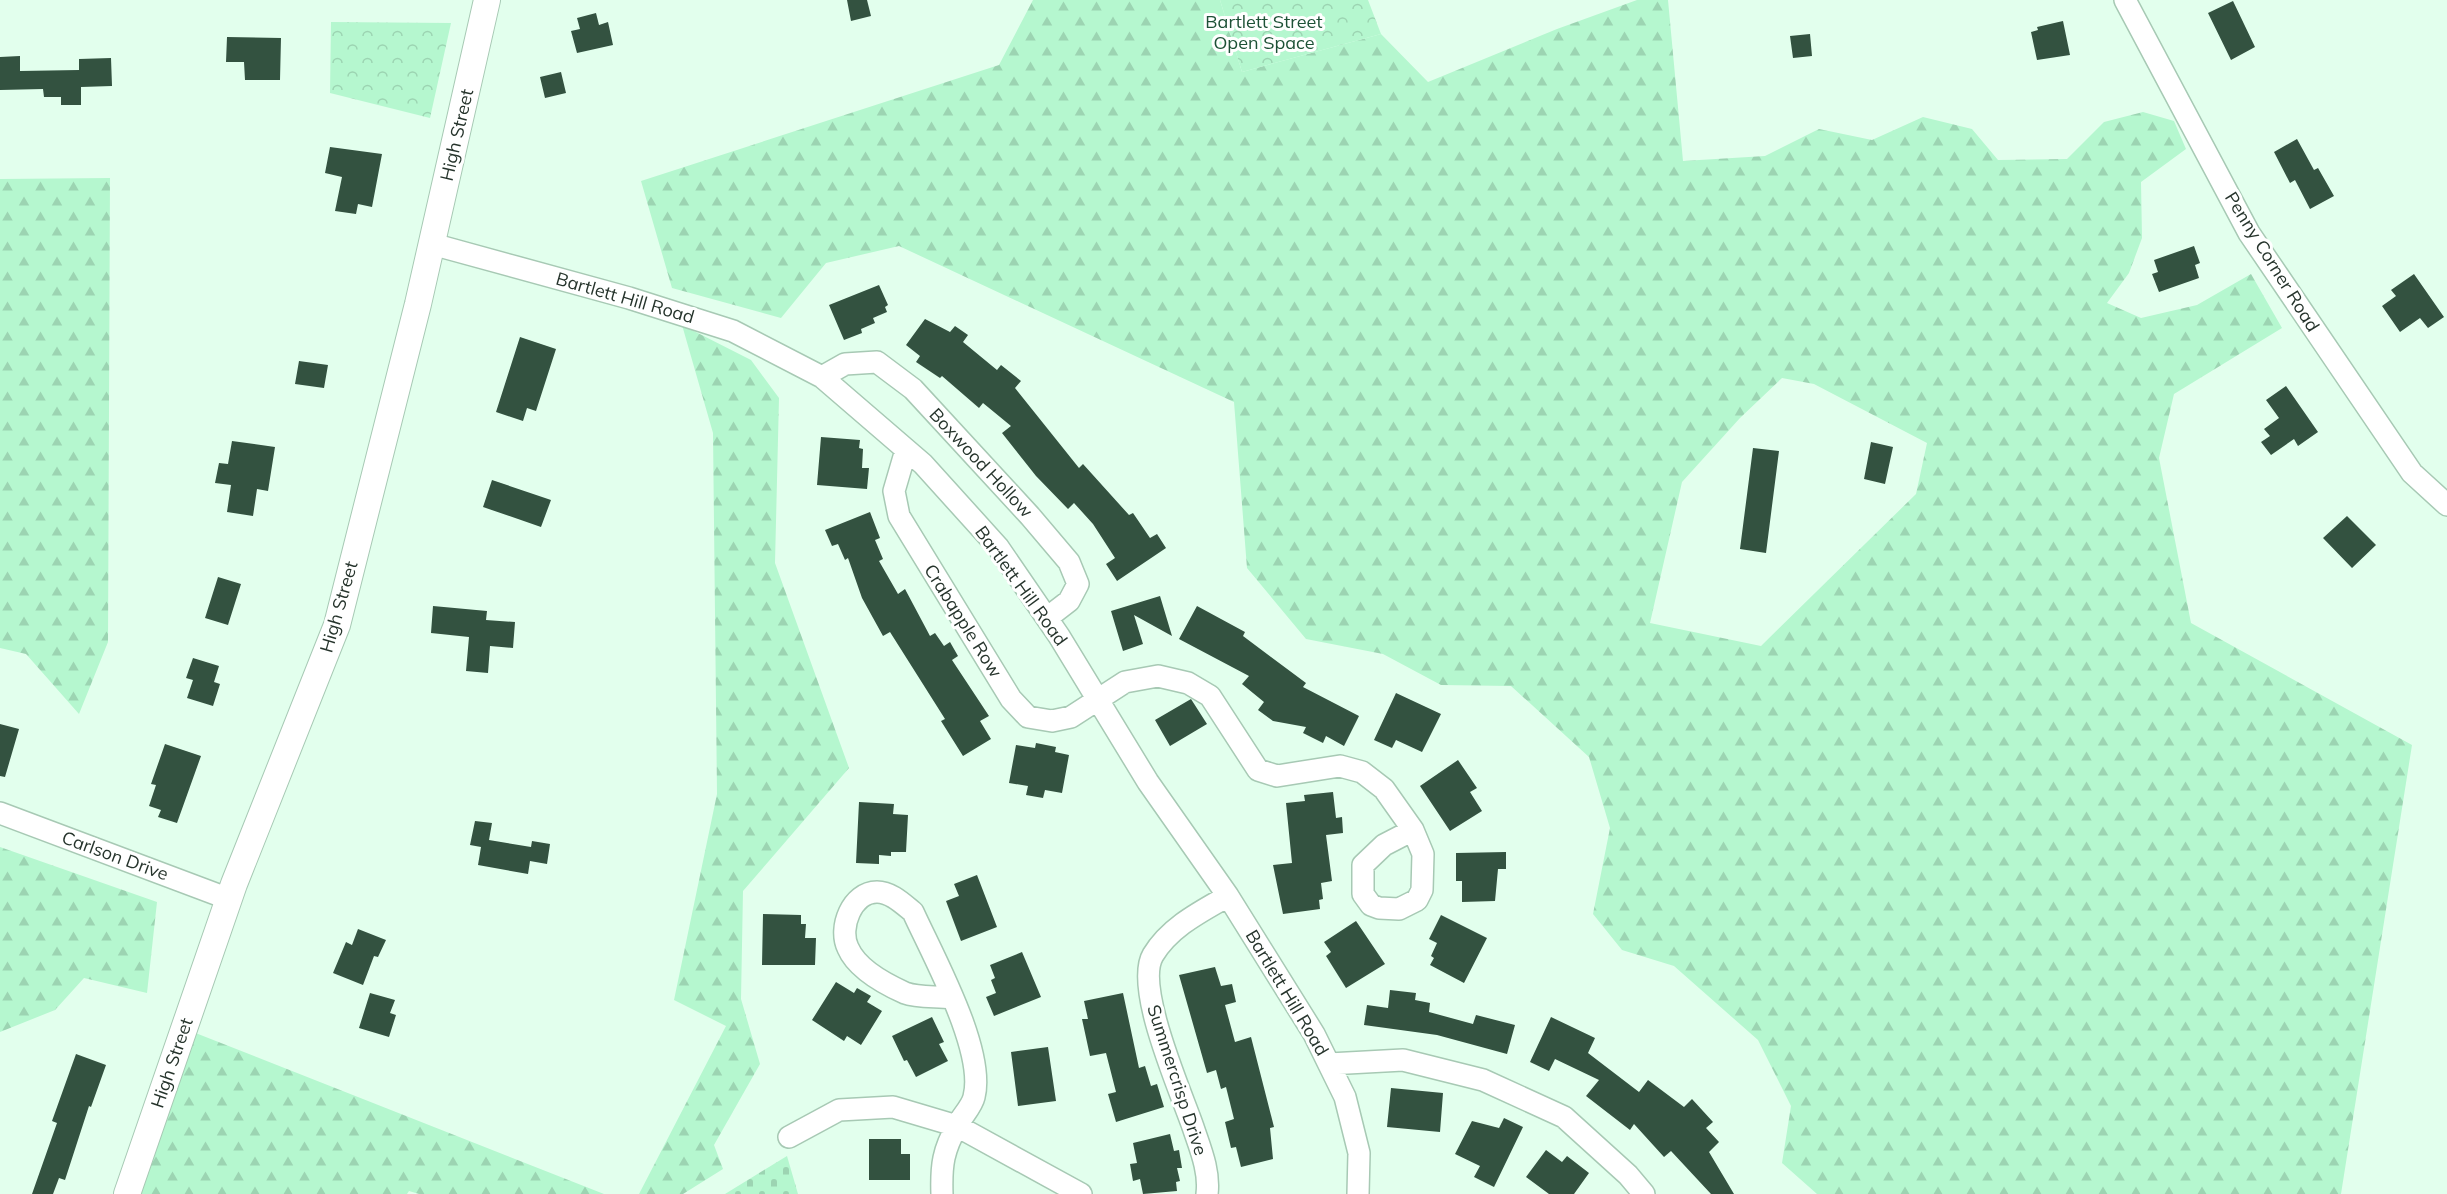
<svg xmlns="http://www.w3.org/2000/svg" width="2447" height="1194" viewBox="0 0 2447 1194" font-family="Mulish,sans-serif">
<style>
.forest{fill:url(#forest-firs);fill-rule:evenodd}
.cemetery{fill:url(#cemetery-stones)}
.park{fill:url(#park-crowns)}
.building{fill:#335240}
.lines{fill:none;stroke-linecap:round;stroke-linejoin:round}
.minor-casing{stroke:#a7c9b4;stroke-width:24}
.tertiary-casing{stroke:#a7c9b4;stroke-width:28}
.minor{stroke:#fff;stroke-width:21}
.tertiary{stroke:#fff;stroke-width:26}
.labels{text-anchor:middle;stroke-width:6;stroke-linejoin:round;paint-order:stroke}
.park-label{font-size:18px;fill:#1d5136;stroke:#fff}
.street-label{font-size:18px;fill:#26342c;stroke:#fff}
</style>
<defs>
<pattern id="forest-firs" width="22" height="20" patternUnits="userSpaceOnUse" patternTransform="scale(1.5)"><rect width="22" height="20" fill="#b5f7cf"/><path d="M5 1l3.5 6h-7zM16 11l3.5 6h-7z" fill="#9cd4b2"/></pattern>
<pattern id="cemetery-stones" width="16" height="16" patternUnits="userSpaceOnUse" patternTransform="scale(1.5)"><rect width="16" height="16" fill="#b5f7cf"/><path d="M2 7V4a2 2 0 0 1 4 0v3zM10 15v-3a2 2 0 0 1 4 0v3z" fill="#9cd4b2"/></pattern>
<pattern id="park-crowns" width="20" height="18" patternUnits="userSpaceOnUse" patternTransform="scale(1.5)"><rect width="20" height="18" fill="#b5f7cf"/><path d="M2 6a3 3 0 1 1 6 0M12 15a3 3 0 1 1 6 0" fill="none" stroke="#9cd4b2"/></pattern>
</defs>
<rect width="100%" height="100%" fill="#e2ffed"/>
<path class="forest" d="M 1033,0 L 1220,0 L 1242,72 L 1381,34 L 1428,82 L 1557,29 L 1637,0 L 1668,0 L 1683,161 L 1765,156 L 1819,129 L 1872,140 L 1923,117 L 1972,129 L 1998,160 L 2067,159 L 2104,122 L 2143,112 L 2174,121 L 2186,149 L 2141,182 L 2142,238 L 2129,273 L 2107,303 L 2141,318 L 2197,305 L 2251,274 L 2282,328 L 2174,394 L 2159,458 L 2191,623 L 2412,745 L 2341,1194 L 1817,1194 L 1782,1163 L 1791,1106 L 1758,1040 L 1674,966 L 1622,950 L 1593,914 L 1610,828 L 1589,757 L 1511,686 L 1441,685 L 1383,654 L 1306,639 L 1247,568 L 1234,402 L 899,246 L 826,263 L 781,318 L 672,288 L 641,181 L 999,65 ZM 1782,378 L 1814,384 L 1927,443 L 1916,494 L 1761,646 L 1650,623 L 1682,482 L 1740,418 Z
M 110,178 L 108,642 L 79,714 L 26,654 L 0,648 L 0,179 Z
M 682,325 L 751,360 L 779,398 L 775,563 L 849,768 L 743,891 L 741,999 L 760,1064 L 714,1145 L 723,1169 L 683,1194 L 639,1194 L 726,1026 L 674,1000 L 717,794 L 713,433 Z
M 0,847 L 157,902 L 147,993 L 84,978 L 55,1010 L 0,1032 Z
M 193,1032 L 604,1194 L 419,1194 L 409,1191 L 407,1194 L 141,1194 Z"/>
<path class="cemetery" d="M 787,1156 L 798,1194 L 725,1194 Z"/>
<path class="park" d="M 1220,0 L 1368,0 L 1381,34 L 1242,72 Z
M 331,22 L 451,23 L 430,118 L 330,93 Z"/>
<path class="building" d="M 847,0 L 867,0 L 871,16 L 851,21 Z
M 2233,1 L 2255,47 L 2231,60 L 2208,13 Z
M 596,13 L 599,25 L 608,22 L 613,45 L 577,53 L 571,31 L 580,29 L 577,18 Z
M 2063,21 L 2070,55 L 2037,60 L 2031,32 L 2038,30 L 2037,27 Z
M 1810,34 L 1812,56 L 1793,58 L 1790,36 Z
M 227,37 L 281,38 L 280,80 L 245,80 L 244,62 L 226,62 Z
M 20,56 L 20,71 L 79,70 L 79,59 L 111,58 L 112,86 L 81,87 L 81,105 L 61,105 L 61,97 L 44,97 L 43,89 L 0,90 L 0,57 Z
M 561,72 L 566,93 L 545,98 L 540,77 Z
M 2297,139 L 2314,170 L 2318,168 L 2334,196 L 2310,209 L 2295,180 L 2290,183 L 2274,152 Z
M 330,147 L 382,154 L 372,207 L 358,204 L 356,214 L 335,211 L 342,177 L 325,173 Z
M 2194,246 L 2200,263 L 2195,265 L 2199,278 L 2159,292 L 2152,274 L 2158,272 L 2154,260 Z
M 2414,274 L 2444,317 L 2428,328 L 2420,318 L 2400,332 L 2382,306 L 2396,296 L 2391,290 Z
M 879,285 L 888,305 L 885,307 L 887,312 L 873,318 L 875,323 L 861,329 L 862,333 L 844,340 L 829,305 Z
M 925,319 L 950,332 L 955,326 L 968,335 L 963,342 L 997,370 L 1001,365 L 1021,381 L 1015,388 L 1079,468 L 1083,464 L 1129,515 L 1133,513 L 1150,538 L 1157,534 L 1166,548 L 1117,581 L 1106,564 L 1115,558 L 1093,524 L 1074,503 L 1068,509 L 1036,476 L 1002,433 L 1011,426 L 983,403 L 979,408 L 942,376 L 940,378 L 916,362 L 920,356 L 906,345 Z
M 520,337 L 556,349 L 536,411 L 527,408 L 523,421 L 496,412 Z
M 299,361 L 328,365 L 324,388 L 295,384 Z
M 2286,386 L 2318,432 L 2298,446 L 2294,439 L 2271,455 L 2261,442 L 2270,436 L 2264,429 L 2279,418 L 2266,400 Z
M 821,437 L 860,440 L 859,448 L 863,449 L 862,468 L 869,468 L 867,489 L 817,485 Z
M 232,441 L 275,447 L 268,491 L 257,489 L 253,516 L 227,512 L 231,485 L 215,483 L 219,463 L 228,464 Z
M 1871,442 L 1893,447 L 1885,484 L 1864,479 Z
M 1753,448 L 1779,451 L 1766,553 L 1740,549 Z
M 492,480 L 551,500 L 541,527 L 483,507 Z
M 870,512 L 880,538 L 875,540 L 883,559 L 879,561 L 898,594 L 905,589 L 930,636 L 935,633 L 944,646 L 950,642 L 958,656 L 952,660 L 989,716 L 980,721 L 991,739 L 963,756 L 941,721 L 945,719 L 890,632 L 883,636 L 862,598 L 848,558 L 845,560 L 838,544 L 832,546 L 825,530 Z
M 2347,516 L 2376,545 L 2352,568 L 2323,538 Z
M 218,577 L 241,584 L 228,625 L 205,618 Z
M 1160,596 L 1172,636 L 1134,615 L 1143,644 L 1123,651 L 1111,611 Z
M 433,606 L 487,611 L 486,620 L 515,622 L 513,648 L 490,646 L 488,673 L 466,671 L 469,637 L 431,633 Z
M 1197,606 L 1245,632 L 1243,636 L 1306,683 L 1303,687 L 1359,716 L 1344,746 L 1326,736 L 1323,743 L 1303,733 L 1306,727 L 1273,721 L 1258,710 L 1264,702 L 1242,684 L 1249,676 L 1179,639 Z
M 193,658 L 219,666 L 214,682 L 220,684 L 213,706 L 187,698 L 193,680 L 186,678 Z
M 1396,693 L 1441,714 L 1422,752 L 1396,740 L 1392,748 L 1374,740 Z
M 1191,699 L 1207,724 L 1170,746 L 1155,720 Z
M 0,724 L 19,729 L 5,777 L 0,776 Z
M 1036,743 L 1056,747 L 1055,752 L 1069,755 L 1062,793 L 1045,790 L 1043,798 L 1026,795 L 1028,786 L 1009,783 L 1016,745 L 1035,748 Z
M 165,744 L 201,756 L 177,823 L 158,817 L 161,810 L 149,806 L 156,785 L 151,784 Z
M 1458,760 L 1477,788 L 1470,792 L 1482,811 L 1450,831 L 1420,786 Z
M 1333,792 L 1336,818 L 1342,817 L 1343,833 L 1326,835 L 1332,881 L 1321,883 L 1323,899 L 1319,900 L 1320,909 L 1283,914 L 1273,865 L 1292,863 L 1286,803 L 1305,801 L 1304,795 Z
M 859,802 L 894,804 L 893,814 L 908,815 L 906,852 L 891,852 L 891,856 L 879,855 L 879,864 L 856,863 Z
M 475,821 L 492,823 L 489,840 L 531,847 L 532,841 L 550,844 L 547,864 L 530,861 L 528,874 L 478,865 L 481,847 L 470,845 Z
M 1506,852 L 1506,869 L 1498,869 L 1495,901 L 1462,902 L 1462,881 L 1456,881 L 1456,853 Z
M 977,875 L 997,927 L 961,941 L 946,901 L 959,896 L 954,884 Z
M 763,914 L 801,915 L 801,924 L 806,924 L 805,938 L 816,938 L 815,965 L 762,965 Z
M 1441,915 L 1487,938 L 1464,983 L 1430,965 L 1434,958 L 1431,956 L 1437,943 L 1429,939 Z
M 1356,921 L 1385,964 L 1346,988 L 1326,956 L 1331,952 L 1324,942 Z
M 358,929 L 386,940 L 378,957 L 374,956 L 363,985 L 333,973 L 346,942 L 352,945 Z
M 1022,952 L 1041,997 L 994,1016 L 986,997 L 996,993 L 991,980 L 995,978 L 990,965 Z
M 1215,967 L 1221,986 L 1232,984 L 1236,1002 L 1225,1005 L 1235,1042 L 1251,1037 L 1274,1127 L 1270,1128 L 1273,1159 L 1241,1167 L 1236,1147 L 1231,1148 L 1225,1122 L 1234,1119 L 1226,1087 L 1221,1089 L 1216,1070 L 1207,1073 L 1179,975 Z
M 836,982 L 854,993 L 857,988 L 871,996 L 867,1002 L 882,1011 L 861,1045 L 847,1036 L 844,1041 L 812,1020 Z
M 1390,990 L 1416,993 L 1415,1000 L 1430,1003 L 1429,1012 L 1473,1024 L 1476,1015 L 1515,1025 L 1507,1054 L 1437,1035 L 1364,1025 L 1367,1005 L 1388,1008 Z
M 370,993 L 395,1000 L 390,1013 L 396,1015 L 389,1037 L 359,1028 Z
M 1123,993 L 1139,1068 L 1145,1066 L 1151,1086 L 1157,1084 L 1164,1107 L 1116,1122 L 1108,1094 L 1116,1092 L 1106,1053 L 1090,1056 L 1082,1019 L 1088,1019 L 1084,1001 Z
M 932,1017 L 944,1042 L 939,1044 L 948,1061 L 916,1077 L 907,1060 L 904,1061 L 892,1036 Z
M 1551,1017 L 1595,1038 L 1588,1053 L 1639,1092 L 1648,1080 L 1684,1107 L 1692,1099 L 1713,1122 L 1706,1128 L 1719,1142 L 1709,1152 L 1734,1194 L 1711,1194 L 1671,1151 L 1664,1157 L 1634,1124 L 1630,1130 L 1586,1096 L 1599,1080 L 1555,1059 L 1549,1071 L 1530,1062 Z
M 1048,1047 L 1056,1101 L 1018,1106 L 1011,1052 Z
M 76,1054 L 106,1065 L 91,1107 L 89,1106 L 65,1180 L 59,1178 L 53,1194 L 32,1194 L 57,1123 L 52,1121 Z
M 1391,1088 L 1443,1093 L 1440,1132 L 1387,1127 Z
M 1504,1118 L 1523,1127 L 1494,1187 L 1474,1177 L 1480,1166 L 1455,1154 L 1472,1121 L 1499,1128 Z
M 1170,1134 L 1174,1151 L 1179,1150 L 1182,1168 L 1177,1168 L 1180,1181 L 1176,1182 L 1177,1191 L 1143,1194 L 1140,1179 L 1133,1181 L 1130,1164 L 1137,1163 L 1133,1143 Z
M 869,1139 L 901,1139 L 901,1154 L 910,1154 L 910,1180 L 869,1180 Z
M 1546,1150 L 1562,1162 L 1567,1156 L 1589,1173 L 1574,1194 L 1549,1194 L 1526,1177 Z"/>
<g class="lines">
<g class="minor-casing">
<path id="minor" d="M 2125,0 L 2249,233 L 2412,473 L 2447,505
M 432,244 L 629,298 L 733,331 L 822,377 L 923,464 L 998,547 L 1059,636 L 1148,782 L 1228,896 L 1314,1034 L 1345,1097 L 1359,1153 L 1358,1194
M 822,377 L 845,364 L 877,362 L 913,389 L 1030,516 L 1069,562 L 1078,584 L 1069,601 L 1047,618
M 906,450 L 894,491 L 899,516 L 1011,699 L 1028,717 L 1052,721 L 1071,717 L 1125,682 L 1158,676 L 1188,683 L 1210,696 L 1258,770 L 1277,776 L 1340,766 L 1362,772 L 1384,789 L 1413,830 L 1423,854 L 1422,890 L 1417,900 L 1399,909 L 1379,908 L 1371,905 L 1363,894 L 1363,865 L 1384,845 L 1413,830
M 0,813 L 229,899
M 1329,1064 L 1403,1060 L 1483,1080 L 1564,1117 L 1628,1175 L 1644,1194
M 789,1137 L 839,1110 L 893,1107 L 957,1126 L 1081,1194
M 942,1194 C 941,1165 943,1150 958,1124 C 963,1115 972,1106 974,1097 C 986,1051 933,956 913,912 C 903,904 891,892 877,892 C 852,892 838,928 848,948 C 857,969 885,984 905,993 C 918,998 937,996 951,998
M 1207,1194 C 1210,1171 1200,1148 1193,1127 C 1181,1092 1134,987 1153,955 C 1170,927 1200,912 1228,896"/>
</g>
<g class="tertiary-casing">
<path id="tertiary" d="M 127,1194 L 234,884 L 337,625 L 418,304 L 487,0"/>
</g>
<use href="#minor" class="minor"/>
<use href="#tertiary" class="tertiary"/>
</g>
<g class="labels">
<g class="park-label">
<text x="1264" y="28">Bartlett Street<tspan x="1264" dy="21">Open Space</tspan></text>
</g>
<g class="street-label">
<text transform="translate(457 135) rotate(-77)" y="6">High Street</text>
<text transform="translate(2272 262) rotate(58)" y="6">Penny Corner Road</text>
<text transform="translate(625 298) rotate(16)" y="6">Bartlett Hill Road</text>
<text transform="translate(981 463) rotate(47)" y="6">Boxwood Hollow</text>
<text transform="translate(1021 586) rotate(54)" y="6">Bartlett Hill Road</text>
<text transform="translate(339 607) rotate(-74)" y="6">High Street</text>
<text transform="translate(963 621) rotate(58)" y="6">Crabapple Row</text>
<text transform="translate(115 856) rotate(20)" y="6">Carlson Drive</text>
<text transform="translate(1287 993) rotate(59)" y="6">Bartlett Hill Road</text>
<text transform="translate(172 1063) rotate(-71)" y="6">High Street</text>
<text transform="translate(1177 1080) rotate(72)" y="6">Summercrisp Drive</text>
</g>
</g>
</svg>
